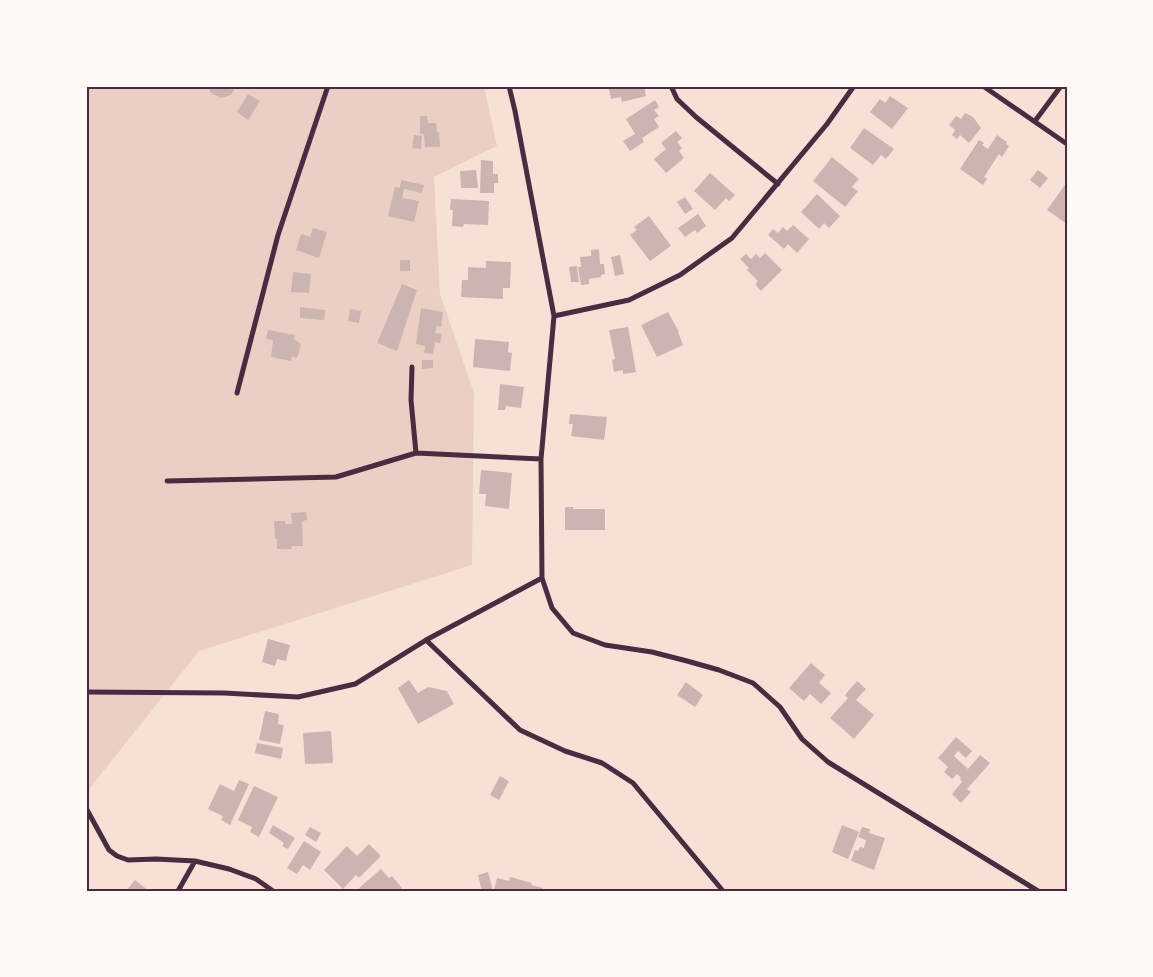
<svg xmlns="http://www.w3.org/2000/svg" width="1153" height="977" viewBox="0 0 1153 977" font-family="'Sofia Sans Condensed',sans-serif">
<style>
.green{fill:#ebcfc5}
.building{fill:#ccb4b1}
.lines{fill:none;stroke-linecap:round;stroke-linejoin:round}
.minor{stroke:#4a2c40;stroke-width:5}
.neatline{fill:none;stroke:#4a2c40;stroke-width:2}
</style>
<rect width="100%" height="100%" fill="#f7e1d7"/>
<path class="green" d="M 86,86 L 484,86 L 497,146 L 434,177 L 440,294 L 474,393 L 472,565 L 199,651 L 86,793 Z"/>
<path class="building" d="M 208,86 L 236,86 L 231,95 L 221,98 L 211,93 Z
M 608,86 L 644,86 L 646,96 L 622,102 L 621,97 L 611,99 Z
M 248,94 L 260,101 L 248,120 L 237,112 Z
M 890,96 L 908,108 L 892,129 L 870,112 L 880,99 L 885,103 Z
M 655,100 L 659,107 L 654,110 L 659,116 L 654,119 L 659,127 L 642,138 L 644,142 L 630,151 L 623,141 L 635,134 L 626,119 Z
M 965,113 L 973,117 L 981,128 L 969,143 L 960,135 L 957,139 L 952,135 L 955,130 L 949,125 L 956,116 L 961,119 Z
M 420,116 L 427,116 L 428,123 L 436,123 L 437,132 L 439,132 L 440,147 L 425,147 L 424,134 L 420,134 Z
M 864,128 L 894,149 L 886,159 L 881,155 L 873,165 L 850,148 Z
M 676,131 L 682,138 L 677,142 L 682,148 L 679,151 L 684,158 L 666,173 L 654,159 L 666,149 L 661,143 Z
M 414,135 L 422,136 L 421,149 L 412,148 Z
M 997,135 L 1007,142 L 1006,144 L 1009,146 L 1002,157 L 999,154 L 984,177 L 987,179 L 983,185 L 960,169 L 979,140 L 984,143 L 982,145 L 988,149 Z
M 832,157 L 859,179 L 852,187 L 858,191 L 845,207 L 813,181 Z
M 481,160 L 493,161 L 493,174 L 498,174 L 498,183 L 494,183 L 494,193 L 480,193 Z
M 476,170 L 478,188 L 461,188 L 460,171 Z
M 1038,170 L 1048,178 L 1040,188 L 1030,180 Z
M 710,173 L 735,195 L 729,201 L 726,198 L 715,210 L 694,191 Z
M 401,180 L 424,185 L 422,193 L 400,188 Z
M 1067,182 L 1067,224 L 1047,210 Z
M 395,187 L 404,189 L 402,198 L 419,201 L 414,222 L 388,216 Z
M 817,194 L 840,216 L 829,228 L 824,223 L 819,229 L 801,212 Z
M 685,197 L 693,209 L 685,214 L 677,202 Z
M 451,199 L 489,201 L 488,225 L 464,224 L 463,227 L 452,226 L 453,210 L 450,210 Z
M 698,214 L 706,226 L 697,233 L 695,230 L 685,237 L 678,228 Z
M 649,216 L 671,246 L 650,261 L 630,235 L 637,230 L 634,227 Z
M 793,225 L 809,239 L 797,253 L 788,244 L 784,249 L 768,235 L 773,229 L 778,233 L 783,227 L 787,231 Z
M 313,228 L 327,232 L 319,258 L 296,250 L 301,234 L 310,237 Z
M 599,249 L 600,264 L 604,264 L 605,274 L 601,275 L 601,277 L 589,279 L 589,284 L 581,285 L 578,267 L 581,267 L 580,257 L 591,256 L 591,250 Z
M 765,253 L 782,270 L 761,291 L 755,284 L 758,281 L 747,270 L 749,268 L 740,259 L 746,254 L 751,259 L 756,254 L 760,258 Z
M 620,255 L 624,274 L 615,276 L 611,257 Z
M 400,260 L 410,260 L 410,271 L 400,271 Z
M 486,261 L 511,262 L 510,288 L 503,288 L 503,299 L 461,297 L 462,280 L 468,280 L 468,267 L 486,268 Z
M 577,266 L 579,282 L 571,282 L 569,267 Z
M 293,272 L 311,274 L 309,293 L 291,292 Z
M 402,284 L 417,290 L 397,351 L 377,343 Z
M 300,307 L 325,310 L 324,320 L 300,318 Z
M 421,308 L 443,312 L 441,327 L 437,326 L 435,333 L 442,334 L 440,343 L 435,342 L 433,354 L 424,353 L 425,346 L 416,344 Z
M 350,309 L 361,311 L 359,323 L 348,321 Z
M 668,312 L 679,332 L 678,332 L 683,345 L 657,357 L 641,325 Z
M 628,327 L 636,372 L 623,374 L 623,370 L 614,372 L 612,360 L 615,359 L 609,330 Z
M 268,330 L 295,335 L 294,339 L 301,344 L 298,356 L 295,358 L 292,356 L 291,361 L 271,357 L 273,340 L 266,339 Z
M 475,339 L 509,342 L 508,352 L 512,353 L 510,371 L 473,367 Z
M 422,360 L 433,360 L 433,368 L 422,369 Z
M 500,384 L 524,387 L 521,408 L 506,406 L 505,410 L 498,410 Z
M 570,414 L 607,417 L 604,440 L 571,436 L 573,424 L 569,424 Z
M 481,470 L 512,473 L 509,509 L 485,506 L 486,494 L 479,494 Z
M 565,507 L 573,507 L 573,509 L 605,509 L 605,530 L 565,530 Z
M 306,512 L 307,520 L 302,521 L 303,546 L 292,546 L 291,549 L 277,549 L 277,539 L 275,539 L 274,521 L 285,521 L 285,524 L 292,524 L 291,513 Z
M 268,639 L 290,645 L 286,661 L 277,659 L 275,666 L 262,662 Z
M 811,663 L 825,675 L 819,683 L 831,693 L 821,704 L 810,694 L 804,701 L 789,688 Z
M 409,680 L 418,693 L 428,687 L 447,691 L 454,704 L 418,724 L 398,688 Z
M 857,681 L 866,689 L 856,700 L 874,715 L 854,739 L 830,718 L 848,698 L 845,695 Z
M 686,682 L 703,695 L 695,707 L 677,695 Z
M 265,711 L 279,714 L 278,724 L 284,725 L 280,744 L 259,740 Z
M 331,731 L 333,763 L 305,764 L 303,733 Z
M 956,737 L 972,751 L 966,758 L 958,751 L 954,756 L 968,769 L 980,755 L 990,763 L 967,789 L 971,792 L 961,803 L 952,794 L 962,782 L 960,779 L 961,778 L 957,774 L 952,779 L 944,772 L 948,767 L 938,758 Z
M 257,743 L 283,748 L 281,759 L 255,753 Z
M 500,776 L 509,781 L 499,800 L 490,795 Z
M 239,780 L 249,784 L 230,825 L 221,820 L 223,816 L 208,809 L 220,784 L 234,791 Z
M 254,786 L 278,797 L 259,837 L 250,832 L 252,827 L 238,820 Z
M 273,825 L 295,838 L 288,849 L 282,846 L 284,843 L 269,833 Z
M 842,825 L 859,832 L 848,859 L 832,852 Z
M 310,827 L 321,833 L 316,842 L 305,835 Z
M 862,827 L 870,829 L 869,833 L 885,838 L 874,870 L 851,861 L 855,850 L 858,851 L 860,847 L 864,848 L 866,840 L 858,837 Z
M 304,841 L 321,852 L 310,870 L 303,865 L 297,874 L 287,868 Z
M 369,844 L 381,856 L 359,878 L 356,875 L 343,889 L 324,870 L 347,846 L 357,856 Z
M 381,869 L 389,878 L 392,876 L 402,888 L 398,891 L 361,891 L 359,888 Z
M 488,872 L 493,891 L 482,891 L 478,875 Z
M 510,877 L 532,883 L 531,885 L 543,888 L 543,891 L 494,890 L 497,878 L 509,881 Z
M 135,880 L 149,891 L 126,891 Z"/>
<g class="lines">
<path class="minor" d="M 509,86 L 515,111 L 554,316 L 541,459 L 542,578 L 552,608 L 573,633 L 605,645 L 652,652 L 687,661 L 719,670 L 753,683 L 780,707 L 802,739 L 828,762 L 1038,891
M 671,86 L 677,99 L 696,117 L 778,184
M 983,86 L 1067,144
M 1035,121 L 1061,86
M 554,316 L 629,300 L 680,275 L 732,238 L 827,124 L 854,86
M 412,367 L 411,400 L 416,453
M 237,393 L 278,235 L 328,86
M 167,481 L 336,477 L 416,453 L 541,459
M 426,640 L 520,730 L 565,751 L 602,763 L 633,783 L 723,891
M 86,692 L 224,693 L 298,697 L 355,684 L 426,640 L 542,578
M 86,808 L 109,850 L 117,856 L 128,860 L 156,859 L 195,861 L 229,869 L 256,879 L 273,891
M 178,891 L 195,861"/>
</g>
<rect width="1153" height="977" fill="none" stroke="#fffaf5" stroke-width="175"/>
<rect x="88" y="88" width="978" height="802" class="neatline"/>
</svg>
